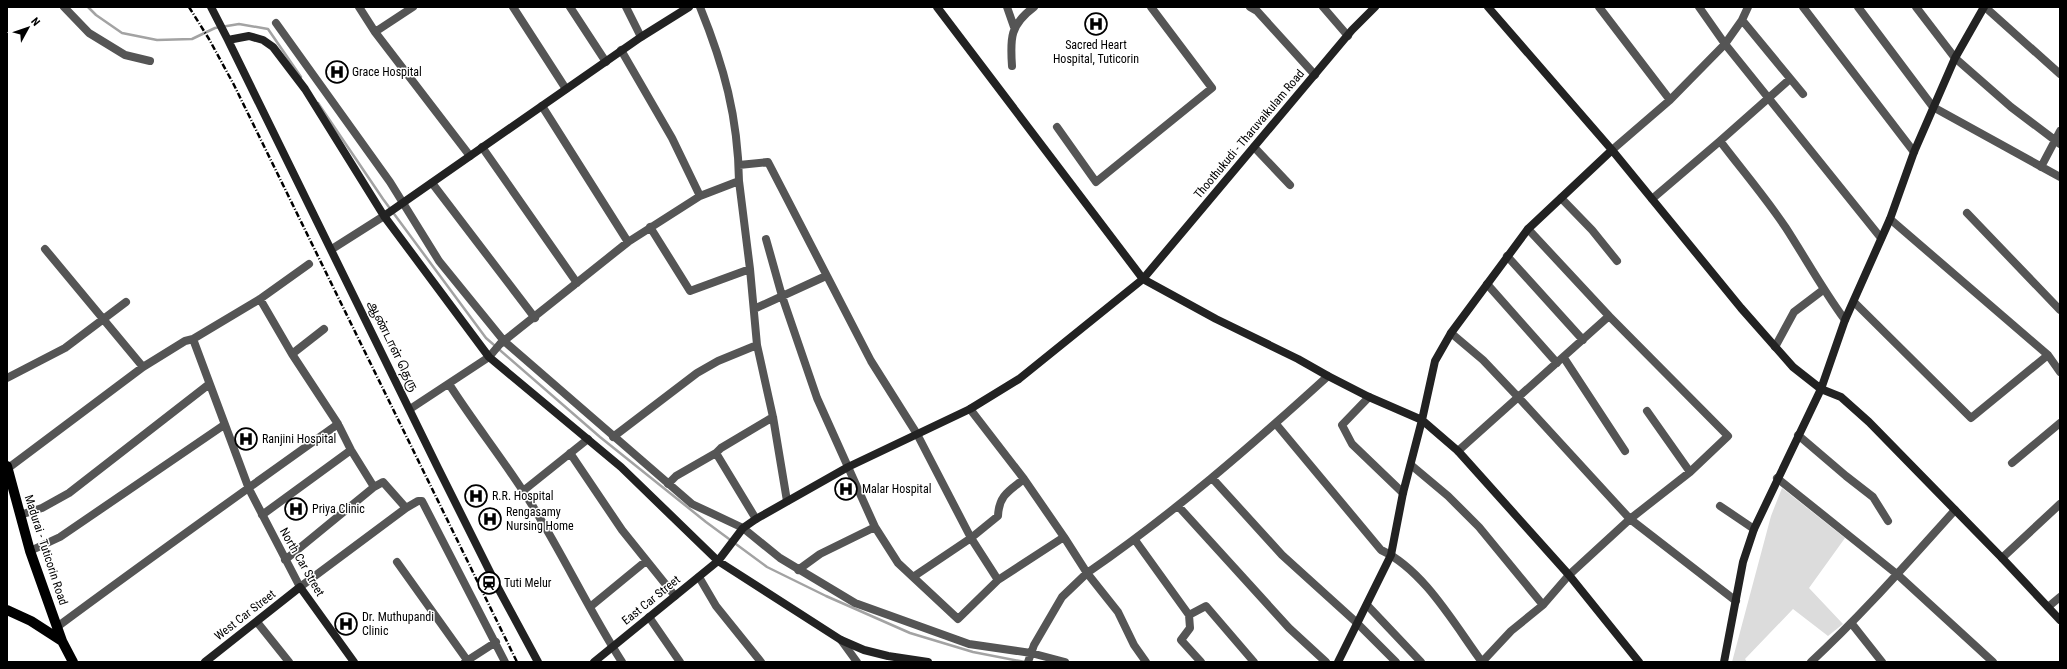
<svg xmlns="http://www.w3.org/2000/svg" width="2067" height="669" viewBox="0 0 2067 669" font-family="'Roboto Condensed','Noto Sans Tamil',sans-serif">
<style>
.green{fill:#dcdcdc}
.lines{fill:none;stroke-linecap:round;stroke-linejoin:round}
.stream{stroke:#a3a3a3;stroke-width:2.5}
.street{stroke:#555;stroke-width:8}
.secondary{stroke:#222;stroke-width:8}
.primary{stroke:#000;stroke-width:10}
.rail{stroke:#000;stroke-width:2.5;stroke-dasharray:6 2 1 2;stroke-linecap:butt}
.labels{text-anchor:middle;stroke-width:3;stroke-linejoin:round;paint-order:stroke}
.poi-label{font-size:12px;fill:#000;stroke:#fff;text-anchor:start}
.street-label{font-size:12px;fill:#000;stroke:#fff}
</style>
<rect width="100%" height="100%" fill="#fff"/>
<path class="green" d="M 1782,488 L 1845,538 L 1809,588 L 1843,624 L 1828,636 L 1793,609 L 1745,659 L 1747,662 L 1732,662 L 1771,516 Z"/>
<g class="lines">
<path class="stream" d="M 88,7 L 96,15 L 122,33 L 157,40 L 192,39 L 215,28 L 239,24 L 268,29 L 301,77
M 318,103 L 383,199 L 486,338 L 600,437 L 706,522 L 767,567 L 826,596 L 910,633 L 973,652 L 1025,662"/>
<path class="street" d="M 64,7 L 89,33 L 125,55 L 150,61
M 359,7 L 375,32 L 470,156
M 513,7 L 566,89
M 570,7 L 606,62
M 626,7 L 641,37
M 1007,7 L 1014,27
M 1250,7 L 1257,11 L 1315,75
M 1323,7 L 1348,36
M 1599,7 L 1670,100
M 1748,7 L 1742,20 L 1803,94
M 1803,7 L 1914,152
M 1858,7 L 1933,107 L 2060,177
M 1916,7 L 1955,58 L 2011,107 L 2060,144
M 1985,7 L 2060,74
M 1742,20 L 1725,44 L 1881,238
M 276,23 L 390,182 L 439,261 L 504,341 L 692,504 L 743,528 L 780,558 L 855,603 L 969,644 L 1031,653 L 1065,662
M 375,32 L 413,7
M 621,50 L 672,138 L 700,196
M 1012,66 C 1010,38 1010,25 1034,7
M 542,106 L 628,242 L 700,196 L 739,181 C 738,117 724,66 700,7
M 1057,127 L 1096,182 L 1212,88 L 1151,7
M 1720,141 L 1790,79
M 482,147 L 577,283
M 1254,147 L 1290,185
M 1612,150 L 1670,100 L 1725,44 L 1699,7
M 739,165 L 768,162 L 871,361 L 917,434 L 971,538 L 998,580 L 958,619 L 898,563 L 875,527 L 817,398 L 782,296 L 766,239
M 2041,167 L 2060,131
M 432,183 L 535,318
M 1561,198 L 1592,230 L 1617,261
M 1652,199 L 1720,141 C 1742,170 1766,198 1786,228 C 1806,259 1823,290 1845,320
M 1967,213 L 2060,310
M 1890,219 L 2048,355 L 2060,372
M 650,227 L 690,291 L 750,269 L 739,181
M 45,249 L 143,367
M 332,249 L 384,216
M 1507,256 L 1583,340
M 309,264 L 260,299 L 193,339 L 249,489 L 300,587 L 406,508 L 418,501 L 422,501 L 505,662
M 750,269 L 757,345 L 773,417 L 787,501
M 1487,284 L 1557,363
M 260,299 L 292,354
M 1854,302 L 1971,418 L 2048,355
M 754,309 L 826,276
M 1609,316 L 1728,436 L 1690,472 L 1630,519 L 1736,601
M 1451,333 L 1483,360 L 1519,398 L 1630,519 L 1569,575 L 1543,605 L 1511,631 L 1482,662
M 1775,347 L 1794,312 L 1823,290
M 1564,358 L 1625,451
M 7,378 L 65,348 L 126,302
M 449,384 C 474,423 502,458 527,497 C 561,550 588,609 622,662
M 1369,397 L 1342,425 L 1352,444 L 1403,493
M 410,409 L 489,357 L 500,344 L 628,242
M 970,409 L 1024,479 L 1064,537 L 998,580
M 1647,411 L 1690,472
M 1276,424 L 1381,550 C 1424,570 1454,624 1482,662
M 1798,435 L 1846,476 L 1873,497 L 1888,521
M 613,437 L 697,373 L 718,361 L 757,345
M 1458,451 L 1609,316 L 1528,229
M 570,453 L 622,530 L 675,596
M 716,453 L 756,519
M 2012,463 L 2060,423
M 1411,465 L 1448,496 L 1479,527 L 1543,605
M 7,469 L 143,367 L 185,341 L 193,339
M 1212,478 L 1282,555 L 1356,622 L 1396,662
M 1777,478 L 1898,575 L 1993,662
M 668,484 L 676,476 L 716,453 L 721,448 L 773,417
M 374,487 L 383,482 L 406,508
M 523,491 L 588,439
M 1720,506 L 1754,529
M 1179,507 L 1289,628 L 1326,662
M 20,515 L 42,508 L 69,493 L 208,385
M 262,515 L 351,450
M 1064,537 L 1087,573 C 1173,514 1251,446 1328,376
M 1135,540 L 1189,615 L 1206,606 L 1254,662
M 30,551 L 60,537 L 224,425
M 2002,558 L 2060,504
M 285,560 L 374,487 L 351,450 L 338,424 L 292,354 L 324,329
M 397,562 L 467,660
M 798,570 L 820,554 L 875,527
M 699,577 L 716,606 L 761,662
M 913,577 L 971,538 L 998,516 C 999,495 1009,491 1024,479
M 1367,605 L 1421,662
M 590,607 L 646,561
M 2048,607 L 2060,597
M 1189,615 L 1190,628 L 1181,640 L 1201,662
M 649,617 L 680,662
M 257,622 L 289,662
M 1852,624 L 1882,662
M 57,627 C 150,558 244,491 338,424
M 841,640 L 857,662
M 465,662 L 496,642
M 1028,662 L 1034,645 L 1062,597 L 1087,573 L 1118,612 L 1134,645 L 1146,662
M 1811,662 C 1863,614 1908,562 1955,510"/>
<path class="secondary" d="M 211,7 L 228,40 L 249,36 L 263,40 L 273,47 L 305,89 L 384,216 L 489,357 L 621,467 L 718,561 L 841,640 L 864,650 L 888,656 L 928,662
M 937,7 L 1143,279 L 1216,319 L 1298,359 L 1328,376 L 1369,397 L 1422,420 L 1458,451 L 1484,480 L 1569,575 L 1639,662
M 1488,7 L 1612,150 L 1741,308 L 1793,367 L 1821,389 L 1841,397 L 1869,422 L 2002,558 L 2060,620
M 228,40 L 438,468 L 497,586 L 538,662
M 384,216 L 641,37 L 689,7
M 205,662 L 300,587 L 354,662
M 594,662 L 718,561 L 743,528 L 756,519 L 848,467 L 970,409 L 1019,379 L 1143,279 L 1352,30 L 1375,7
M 1338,662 L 1391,555 L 1403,493 L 1422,420 L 1435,361 L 1451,333 L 1528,229 L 1612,150
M 1724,662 L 1743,562 L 1754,529 L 1821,389 L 1845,320 L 1890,219 L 1914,152 L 1955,58 L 1984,7"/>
<path class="primary" d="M 7,466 L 30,551 L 62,641
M 7,610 L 31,621 L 62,641 L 73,662"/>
<path class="rail" d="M 189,7 L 209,39 L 234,85 L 517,662"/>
</g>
<defs>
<g id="hospital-ring" transform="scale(1.15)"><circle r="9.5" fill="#fff" stroke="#000" stroke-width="1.5"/><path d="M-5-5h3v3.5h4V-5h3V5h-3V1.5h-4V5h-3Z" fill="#000"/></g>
<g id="station-ring" transform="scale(1.15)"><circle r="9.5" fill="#fff" stroke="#000" stroke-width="1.5"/><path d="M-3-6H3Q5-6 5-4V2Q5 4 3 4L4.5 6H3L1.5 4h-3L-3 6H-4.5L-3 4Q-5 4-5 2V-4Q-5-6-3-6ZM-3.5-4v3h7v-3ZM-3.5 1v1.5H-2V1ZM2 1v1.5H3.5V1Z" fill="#000"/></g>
</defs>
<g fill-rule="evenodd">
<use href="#hospital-ring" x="1096" y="24"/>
<use href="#hospital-ring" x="337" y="72"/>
<use href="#hospital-ring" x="246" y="439"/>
<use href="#hospital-ring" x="846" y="489"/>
<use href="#hospital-ring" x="476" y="496"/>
<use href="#hospital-ring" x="296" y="509"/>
<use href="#hospital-ring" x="490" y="519"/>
<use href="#station-ring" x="489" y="583"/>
<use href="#hospital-ring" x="346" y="624"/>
</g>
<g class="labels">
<g class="poi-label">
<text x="1096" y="49" text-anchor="middle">Sacred Heart<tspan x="1096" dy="14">Hospital, Tuticorin</tspan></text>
<text x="352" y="76">Grace Hospital</text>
<text x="262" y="443">Ranjini Hospital</text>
<text x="862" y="493">Malar Hospital</text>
<text x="492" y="500">R.R. Hospital</text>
<text x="312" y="513">Priya Clinic</text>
<text x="506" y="516">Rengasamy<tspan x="506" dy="14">Nursing Home</tspan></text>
<text x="504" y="587">Tuti Melur</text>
<text x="362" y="621">Dr. Muthupandi<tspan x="362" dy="14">Clinic</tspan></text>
</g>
<g class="street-label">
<text transform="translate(1249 134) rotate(-50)" y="4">Thoothukudi - Tharuvaikulam Road</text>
<text transform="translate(393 346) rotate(64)" y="4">ஆண்டாள் தெரு</text>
<text transform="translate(46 550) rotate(72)" y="4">Madurai - Tuticorin Road</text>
<text transform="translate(302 562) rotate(60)" y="4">North Car Street</text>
<text transform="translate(651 600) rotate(-39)" y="4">East Car Street</text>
<text transform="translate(245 615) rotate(-38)" y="4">West Car Street</text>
</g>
</g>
<rect width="2067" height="669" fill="none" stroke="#000000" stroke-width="16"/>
<g transform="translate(28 28) rotate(50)" stroke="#ffffff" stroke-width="3" paint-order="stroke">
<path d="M0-3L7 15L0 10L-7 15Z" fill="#000000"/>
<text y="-6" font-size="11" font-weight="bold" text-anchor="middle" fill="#000000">N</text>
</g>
</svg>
